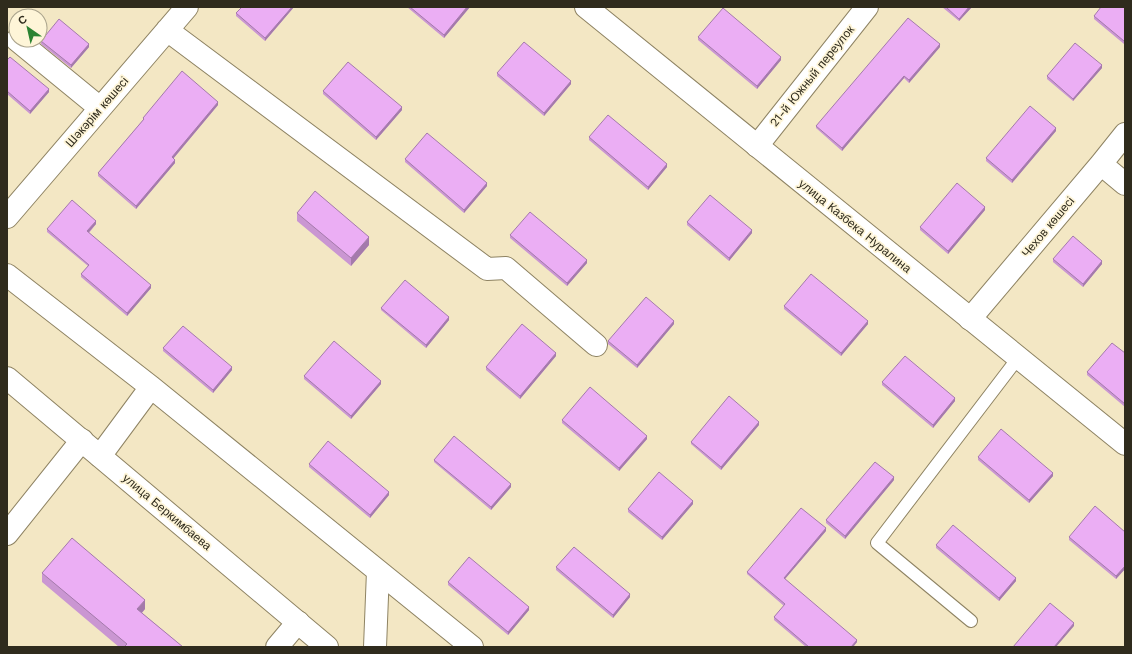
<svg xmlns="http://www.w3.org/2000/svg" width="1132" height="654" viewBox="0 0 1132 654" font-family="'Work Sans',sans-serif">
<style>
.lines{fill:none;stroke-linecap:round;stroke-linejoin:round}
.service-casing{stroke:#8e8363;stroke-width:14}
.minor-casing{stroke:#8e8363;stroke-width:24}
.tertiary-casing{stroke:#8e8363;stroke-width:24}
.service{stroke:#fff;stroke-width:12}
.minor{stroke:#fff;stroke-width:22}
.tertiary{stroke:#fff;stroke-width:22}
.wall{fill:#ca96d2}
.shaded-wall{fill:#a47aab}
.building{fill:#ebaef4;stroke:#a47aab}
.labels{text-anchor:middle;stroke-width:3.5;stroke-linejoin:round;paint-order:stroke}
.street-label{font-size:12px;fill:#2f2b1d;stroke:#fef5d8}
</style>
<rect width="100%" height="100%" fill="#f3e7c4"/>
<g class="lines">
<g class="service-casing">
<path id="service" d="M 971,621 L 877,543 L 1018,358"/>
</g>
<g class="minor-casing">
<path id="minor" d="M 167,30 L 487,269 L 506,268 L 596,345
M 17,40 L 100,108
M 757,146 L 867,7
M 1101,164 L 1125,184
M 7,217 L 187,7
M 7,275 L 151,387 L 472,647
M 970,319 L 1101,164 L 1125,134
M 100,456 L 151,387
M 7,534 L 82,440
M 277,647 L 298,622
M 375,647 L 378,571"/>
</g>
<g class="tertiary-casing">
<path id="tertiary" d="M 586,7 L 1125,444
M 7,378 L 327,647"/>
</g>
<use href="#service" class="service"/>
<use href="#minor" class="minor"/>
<use href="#tertiary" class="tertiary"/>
</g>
<path class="wall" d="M 294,7 L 265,41 L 236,16 L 236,13 Z
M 407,7 L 470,7 L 444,38 Z
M 942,7 L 972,7 L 959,21 Z
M 1125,7 L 1125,42 L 1124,44 L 1094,19 L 1094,16 Z
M 698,37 L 781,60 L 757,89 L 698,40 Z
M 41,41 L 89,47 L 71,68 L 41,44 Z
M 940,47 L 909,83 L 904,78 L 842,151 L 816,128 L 816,126 Z
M 7,60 L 49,92 L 30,114 L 7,94 Z
M 1102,68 L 1073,101 L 1047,79 L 1047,76 Z
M 497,73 L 571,84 L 544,116 L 497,76 Z
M 323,91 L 402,110 L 376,140 L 323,94 Z
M 218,105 L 173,159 L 175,163 L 136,209 L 98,176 L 98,173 L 143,120 L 143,118 Z
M 1056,131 L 1012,183 L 986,161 L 986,158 Z
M 589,137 L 667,167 L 648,190 L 589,140 Z
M 405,159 L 487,186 L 464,213 L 405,162 Z
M 985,210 L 948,254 L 920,230 L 920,227 Z
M 297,213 L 369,245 L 351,266 L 297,221 Z
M 687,222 L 752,233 L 729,261 L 687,225 Z
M 96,224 L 89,233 L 151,288 L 127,316 L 81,277 L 81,274 L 88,266 L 47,232 L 47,229 Z
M 510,235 L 587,263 L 567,286 L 510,238 Z
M 1053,259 L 1102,264 L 1083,287 L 1053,262 Z
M 784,306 L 868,324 L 841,356 L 784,309 Z
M 381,308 L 449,320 L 426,348 L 381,310 Z
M 674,324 L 637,368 L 608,344 L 608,341 Z
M 163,348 L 232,370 L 213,393 L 163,351 Z
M 1125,353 L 1125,407 L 1087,375 L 1087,372 Z
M 556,356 L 520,399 L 486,370 L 486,367 Z
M 304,376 L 381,384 L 351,419 L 304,379 Z
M 882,382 L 955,401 L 933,428 L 882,385 Z
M 562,420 L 647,439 L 619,471 L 562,423 Z
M 759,425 L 721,470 L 691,444 L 691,442 Z
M 978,457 L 1053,476 L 1029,503 L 978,460 Z
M 434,460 L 511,487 L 491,510 L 434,462 Z
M 309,464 L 389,495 L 370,518 L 309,467 Z
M 894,480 L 845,539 L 826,523 L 826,520 Z
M 693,504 L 662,540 L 628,512 L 628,509 Z
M 826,531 L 785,579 L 857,642 L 853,647 L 806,647 L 774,620 L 774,617 L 784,606 L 747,574 L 747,572 Z
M 1125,532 L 1125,569 L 1116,579 L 1069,540 L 1069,537 Z
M 936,545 L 1016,581 L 999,601 L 936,548 Z
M 556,567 L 630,597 L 613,618 L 556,570 Z
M 42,573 L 145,609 L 142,613 L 183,647 L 119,647 L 42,582 Z
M 448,582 L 529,610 L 508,635 L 448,585 Z"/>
<path class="shaded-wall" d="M 292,7 L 294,7 L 265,41 L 265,38 Z
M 467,7 L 470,7 L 444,38 L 444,35 Z
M 969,7 L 972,7 L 959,21 L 959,19 Z
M 89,44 L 89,47 L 71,68 L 71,65 Z
M 940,44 L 940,47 L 909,83 L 909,80 Z
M 781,57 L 781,60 L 757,89 L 757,86 Z
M 1102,65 L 1102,68 L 1073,101 L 1073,99 Z
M 904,76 L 904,78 L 842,151 L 842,148 Z
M 571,81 L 571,84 L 544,116 L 544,113 Z
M 49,89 L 49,92 L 30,114 L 30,111 Z
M 218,102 L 218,105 L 172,160 L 172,157 Z
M 402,107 L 402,110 L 376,140 L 376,137 Z
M 1056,128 L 1056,131 L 1012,183 L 1012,180 Z
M 175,160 L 175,163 L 136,209 L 136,206 Z
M 667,164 L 667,167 L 648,190 L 648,187 Z
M 487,183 L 487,186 L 464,213 L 464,210 Z
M 985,207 L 985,210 L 948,254 L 948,251 Z
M 96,221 L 96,224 L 87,234 L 87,231 Z
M 752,230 L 752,233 L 729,261 L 729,258 Z
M 369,237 L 369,245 L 351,266 L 351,258 Z
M 587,260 L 587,263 L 567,286 L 567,283 Z
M 1102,261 L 1102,264 L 1083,287 L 1083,284 Z
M 151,285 L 151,288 L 127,316 L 127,313 Z
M 449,317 L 449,320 L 426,348 L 426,345 Z
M 674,321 L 674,324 L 637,368 L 637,365 Z
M 868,321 L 868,324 L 841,356 L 841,353 Z
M 556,353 L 556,356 L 520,399 L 520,396 Z
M 232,367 L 232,370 L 213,393 L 213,390 Z
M 381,381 L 381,384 L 351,419 L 351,416 Z
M 955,398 L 955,401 L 933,428 L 933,425 Z
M 759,422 L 759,425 L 721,470 L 721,467 Z
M 647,436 L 647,439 L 619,471 L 619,468 Z
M 1053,473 L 1053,476 L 1029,503 L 1029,500 Z
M 894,477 L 894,480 L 845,539 L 845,536 Z
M 511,484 L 511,487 L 491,510 L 491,507 Z
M 389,492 L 389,495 L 370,518 L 370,515 Z
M 693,501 L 693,504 L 662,540 L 662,537 Z
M 826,528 L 826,531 L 784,580 L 784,578 Z
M 1125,566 L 1125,569 L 1116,579 L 1116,576 Z
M 1016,578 L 1016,581 L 999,601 L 999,598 Z
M 630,594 L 630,597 L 613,618 L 613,615 Z
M 145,600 L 145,609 L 137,618 L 137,609 Z
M 529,607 L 529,610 L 508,635 L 508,632 Z
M 1074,623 L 1074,626 L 1056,647 L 1054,647 Z
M 857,640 L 857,642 L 853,647 L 851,647 Z"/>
<path class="building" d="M 242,7 L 292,7 L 265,38 L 236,13 Z
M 410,7 L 467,7 L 444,35 Z
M 946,7 L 969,7 L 959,19 Z
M 1101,7 L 1125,7 L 1125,40 L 1124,41 L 1094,16 Z
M 723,8 L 781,57 L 757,86 L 698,37 Z
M 908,18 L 940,44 L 909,80 L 904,76 L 842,148 L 816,126 Z
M 59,19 L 89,44 L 71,65 L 41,41 Z
M 524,42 L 571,81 L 544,113 L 497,73 Z
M 1075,43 L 1102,65 L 1073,99 L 1047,76 Z
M 10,57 L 49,89 L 30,111 L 7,91 L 7,60 Z
M 348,62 L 402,107 L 376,137 L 323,91 Z
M 182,71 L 218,102 L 172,157 L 175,160 L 136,206 L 98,173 L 144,119 L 143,118 Z
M 1030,106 L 1056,128 L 1012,180 L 986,158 Z
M 608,115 L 667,164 L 648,187 L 589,137 Z
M 427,133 L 487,183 L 464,210 L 405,159 Z
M 957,183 L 985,207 L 948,251 L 920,227 Z
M 315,191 L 369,237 L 351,258 L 297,213 Z
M 710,195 L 752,230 L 729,258 L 687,222 Z
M 72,200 L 96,221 L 87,231 L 151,285 L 127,313 L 81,274 L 89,265 L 47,229 Z
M 530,212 L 587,260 L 567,283 L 510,235 Z
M 1073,236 L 1102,261 L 1083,284 L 1053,259 Z
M 811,274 L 868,321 L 841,353 L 784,306 Z
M 405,280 L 449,317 L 426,345 L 381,308 Z
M 646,297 L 674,321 L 637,365 L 608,341 Z
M 522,324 L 556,353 L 520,396 L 486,367 Z
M 183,326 L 232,367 L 213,390 L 163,348 Z
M 334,341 L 381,381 L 351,416 L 304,376 Z
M 1112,343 L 1125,353 L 1125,404 L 1087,372 Z
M 905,356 L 955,398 L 933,425 L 882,382 Z
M 590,387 L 647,436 L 619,468 L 562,420 Z
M 729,396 L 759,422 L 721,467 L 691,442 Z
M 1001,429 L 1053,473 L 1029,500 L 978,457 Z
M 454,436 L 511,484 L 491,507 L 434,460 Z
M 328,441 L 389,492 L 370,515 L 309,464 Z
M 875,462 L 894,477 L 845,536 L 826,520 Z
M 659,472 L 693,501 L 662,537 L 628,509 Z
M 1095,506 L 1125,532 L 1125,566 L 1116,576 L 1069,537 Z
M 801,508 L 826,528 L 784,578 L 857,640 L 851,647 L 809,647 L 774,617 L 785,604 L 747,572 Z
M 953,525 L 1016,578 L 999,598 L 936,545 Z
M 72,538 L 145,600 L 137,609 L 183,647 L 124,647 L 127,644 L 42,573 Z
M 574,547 L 630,594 L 613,615 L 556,567 Z
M 469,557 L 529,607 L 508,632 L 448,582 Z
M 1050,603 L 1074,623 L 1054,647 L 1013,647 Z"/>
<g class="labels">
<g class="street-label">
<text transform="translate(812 76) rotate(-51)" y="4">21-й Южный переулок</text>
<text transform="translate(97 112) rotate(-49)" y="4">Шәкәрім көшесі</text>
<text transform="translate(855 226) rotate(39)" y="4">улица Казбека Нуралина</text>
<text transform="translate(1048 227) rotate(-50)" y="4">Чехов көшесі</text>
<text transform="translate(167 512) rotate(40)" y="4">улица Беркимбаева</text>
</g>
</g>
<rect width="1132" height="654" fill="none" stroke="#2f2b1d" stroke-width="16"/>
<g transform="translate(28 28) rotate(326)"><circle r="19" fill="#fef5d8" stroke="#aba48d"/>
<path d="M0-3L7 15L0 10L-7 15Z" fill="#2b8332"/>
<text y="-6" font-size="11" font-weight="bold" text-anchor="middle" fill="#2f2b1d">С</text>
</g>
</svg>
